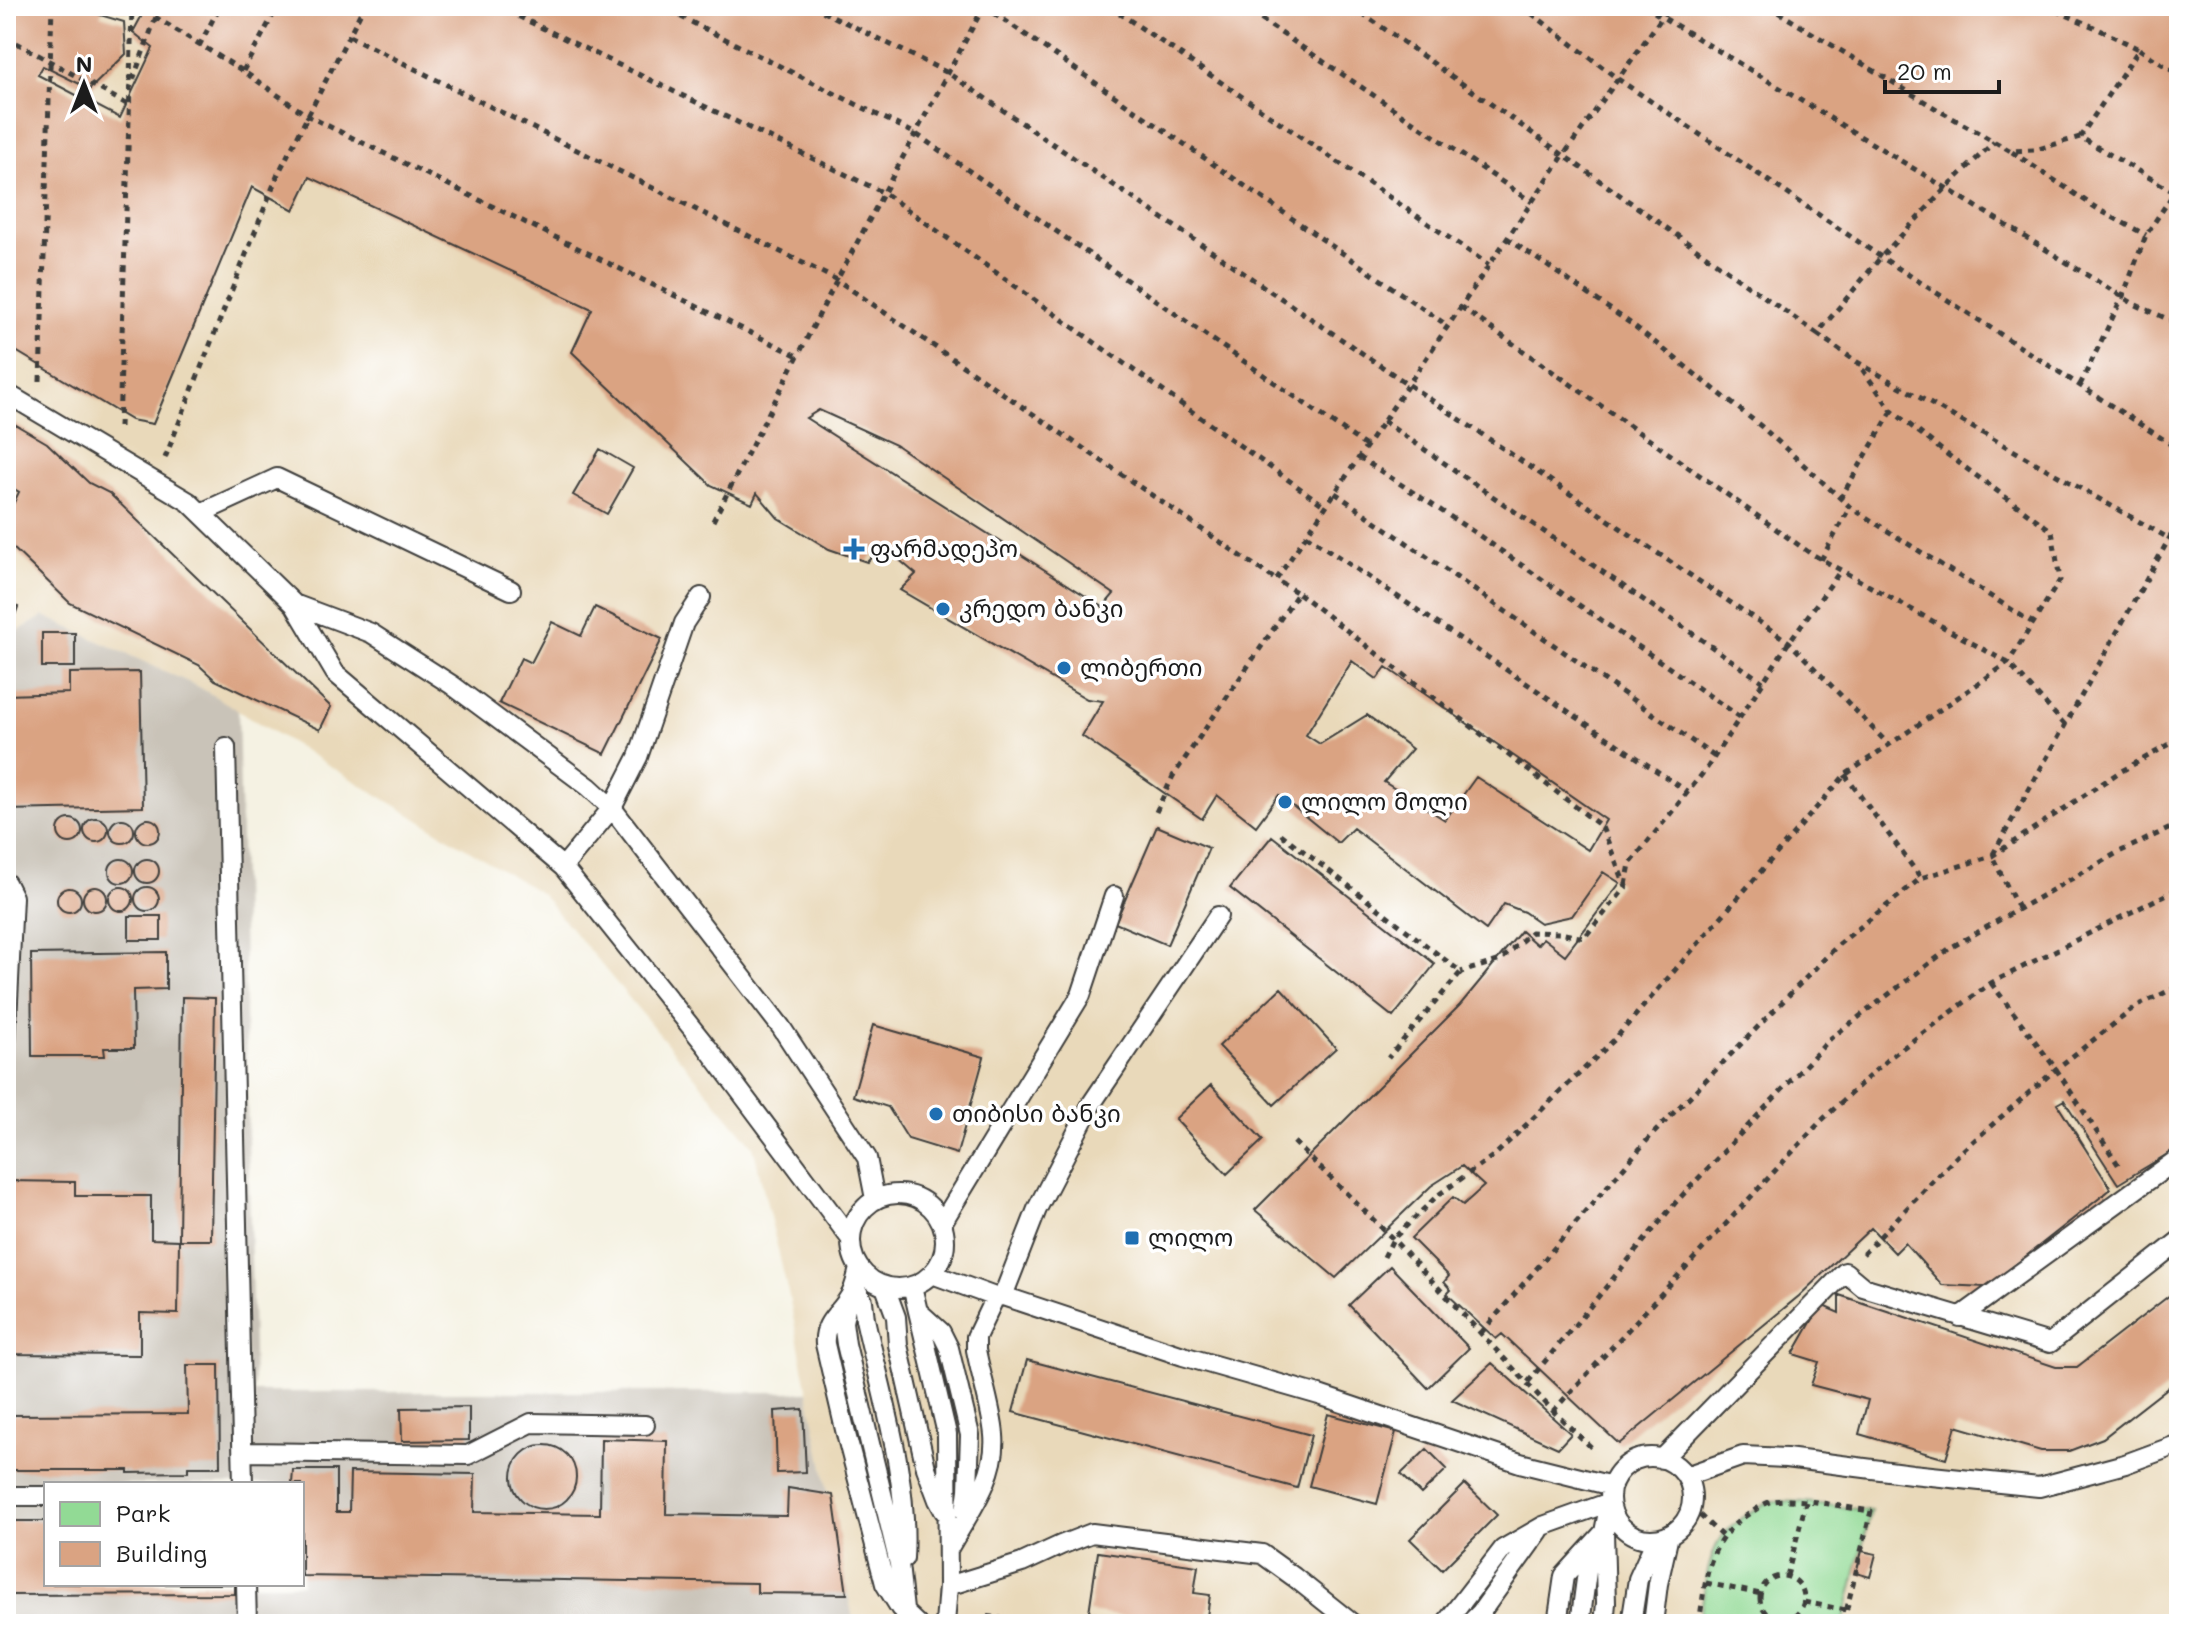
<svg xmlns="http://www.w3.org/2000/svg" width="2185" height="1630" viewBox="0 0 2185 1630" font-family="Mali,'Noto Sans Georgian',sans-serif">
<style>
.built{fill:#e9d9ba}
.industrial{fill:#c9c3b8;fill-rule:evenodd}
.green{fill:#92da95;stroke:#577b58;stroke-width:2}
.building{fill:#daa382;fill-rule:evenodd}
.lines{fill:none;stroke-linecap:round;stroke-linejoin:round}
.lane-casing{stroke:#3d3c3a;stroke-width:22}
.path{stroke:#3d3c3a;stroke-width:5;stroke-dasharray:6 6;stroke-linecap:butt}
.lane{stroke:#fff;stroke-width:18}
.poi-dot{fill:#1f6fb2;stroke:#fff;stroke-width:3}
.labels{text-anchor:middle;stroke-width:7;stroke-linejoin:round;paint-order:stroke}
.poi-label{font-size:24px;fill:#1c1c1c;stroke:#fff;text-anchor:start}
</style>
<rect width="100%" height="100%" fill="#fff"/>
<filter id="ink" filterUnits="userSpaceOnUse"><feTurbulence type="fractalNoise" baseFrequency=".0125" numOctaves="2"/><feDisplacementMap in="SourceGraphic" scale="16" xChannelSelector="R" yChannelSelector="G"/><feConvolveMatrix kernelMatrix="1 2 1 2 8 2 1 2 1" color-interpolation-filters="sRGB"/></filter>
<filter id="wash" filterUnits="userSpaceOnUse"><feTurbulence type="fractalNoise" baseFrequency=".006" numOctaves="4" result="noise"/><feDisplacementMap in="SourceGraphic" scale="32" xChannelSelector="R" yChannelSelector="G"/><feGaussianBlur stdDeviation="1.8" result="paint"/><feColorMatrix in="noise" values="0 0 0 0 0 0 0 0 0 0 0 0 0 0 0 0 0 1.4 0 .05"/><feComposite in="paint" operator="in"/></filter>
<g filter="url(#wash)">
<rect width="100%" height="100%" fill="#f5f2e3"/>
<path class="built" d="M 6,6 L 2179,6 L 2179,1624 L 854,1624 L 789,1296 L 753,1146 L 542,894 L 199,687 L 44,616 L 6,638 Z"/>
<path class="industrial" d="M 44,616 L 199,687 L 238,710 L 254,1392 L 808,1392 L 854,1624 L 6,1624 L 6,638 ZM 46,1484 L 302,1484 L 302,1584 L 46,1584 Z"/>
<path class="green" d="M 1770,1501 L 1806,1502 L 1871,1511 L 1843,1624 L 1699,1624 C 1704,1596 1706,1556 1724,1534 C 1737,1519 1754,1511 1770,1501 Z"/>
<g id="blocks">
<path class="building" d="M 6,6 L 105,6 L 100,15 L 124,22 L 126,54 L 90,89 L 43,66 L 38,75 L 120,118 L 153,48 L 133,32 L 147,6 L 2179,6 L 2179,1147 L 2118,1184 L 2064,1100 L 2057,1104 L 2111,1189 L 1987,1287 L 1942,1285 L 1905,1243 L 1895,1253 L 1871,1228 L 1799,1296 L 1619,1444 L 1502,1334 L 1496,1339 L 1447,1294 L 1451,1290 L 1444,1282 L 1449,1276 L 1411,1238 L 1453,1197 L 1463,1205 L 1484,1186 L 1462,1166 L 1431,1186 L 1336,1278 L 1255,1210 L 1460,1005 L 1521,931 L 1537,945 L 1543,938 L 1565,955 L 1620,883 L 1603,872 L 1572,916 L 1540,923 L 1524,912 L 1504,904 L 1486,930 L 1353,828 L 1338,843 L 1279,795 L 1256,826 L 1217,795 L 1202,819 L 1082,736 L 1103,701 L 1087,699 L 900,590 L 916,574 L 883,546 L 867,562 L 829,549 L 778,518 L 757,493 L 752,504 L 711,485 L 572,352 L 592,309 L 310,177 L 294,210 L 252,187 L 153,424 L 131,420 L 6,345 ZM 819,410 L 896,445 L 1114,594 L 1103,607 L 806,418 ZM 1352,661 L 1377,679 L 1386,667 L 1606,820 L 1588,850 L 1476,777 L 1445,820 L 1384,782 L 1412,749 L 1367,715 L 1320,744 L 1306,735 Z
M 110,6 L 127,6 L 127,12 L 109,7 Z
M 6,419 L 47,443 L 89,483 L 109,493 L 331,707 L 320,730 L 215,680 L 199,665 L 70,603 L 6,541 L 6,519 L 19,492 L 6,484 Z
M 600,449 L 633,468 L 607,514 L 573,495 Z
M 6,602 L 18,607 L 9,631 L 6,630 Z
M 595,607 L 662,639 L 605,754 L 499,703 L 521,658 L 531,663 L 552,622 L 581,636 Z
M 42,633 L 75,633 L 75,667 L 42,667 Z
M 140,672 L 143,807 L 6,810 L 6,695 L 69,693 L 69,673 Z
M84 830a12 12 0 1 1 24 0a12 12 0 1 1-24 0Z
M110 831a12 12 0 1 1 24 0a12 12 0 1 1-24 0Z
M58 831a12 12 0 1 1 24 0a12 12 0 1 1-24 0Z
M136 831a12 12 0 1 1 24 0a12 12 0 1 1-24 0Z
M 1157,826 L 1209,848 L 1167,945 L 1115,923 Z
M 1272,836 L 1435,964 L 1393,1017 L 1230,888 Z
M109 871a12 12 0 1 1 24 0a12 12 0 1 1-24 0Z
M135 871a12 12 0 1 1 24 0a12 12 0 1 1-24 0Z
M109 899a12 12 0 1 1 24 0a12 12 0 1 1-24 0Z
M135 899a12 12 0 1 1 24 0a12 12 0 1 1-24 0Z
M83 899a12 12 0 1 1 24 0a12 12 0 1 1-24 0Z
M57 900a12 12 0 1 1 24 0a12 12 0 1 1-24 0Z
M 129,916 L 161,916 L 161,940 L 129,940 Z
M 166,952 L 166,989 L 133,990 L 134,1048 L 104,1048 L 105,1056 L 32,1056 L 31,954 Z
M 1281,988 L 1336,1048 L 1274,1105 L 1219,1046 Z
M 182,997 L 215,998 L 211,1240 L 179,1240 Z
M 873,1025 L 984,1057 L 957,1154 L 908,1139 L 888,1107 L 853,1096 Z
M 1211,1085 L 1263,1140 L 1227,1174 L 1175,1119 Z
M 6,1181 L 75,1182 L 75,1196 L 151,1196 L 151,1239 L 179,1240 L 178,1314 L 140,1313 L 140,1355 L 6,1354 Z
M 1390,1266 L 1469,1348 L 1428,1388 L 1349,1305 Z
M 2179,1288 L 2179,1379 L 2103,1438 L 2069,1451 L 2041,1451 L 1956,1426 L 1946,1459 L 1859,1434 L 1868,1400 L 1811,1385 L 1819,1362 L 1793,1354 L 1821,1305 L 1839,1313 L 1839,1295 L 2056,1367 L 2077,1367 Z
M 1027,1360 L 1311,1435 L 1297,1488 L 1013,1412 Z
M 1492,1363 L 1571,1434 L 1558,1448 L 1452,1400 Z
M 187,1365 L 219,1365 L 220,1467 L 188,1467 L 188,1472 L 128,1473 L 128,1470 L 6,1470 L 6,1415 L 188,1414 Z
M 469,1407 L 469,1440 L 402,1441 L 401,1408 Z
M 803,1409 L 806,1472 L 777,1473 L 775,1411 Z
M 1328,1414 L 1396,1432 L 1377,1504 L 1309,1486 Z
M 601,1439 L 667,1441 L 666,1514 L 787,1516 L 788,1488 L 833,1495 L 847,1594 L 757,1593 L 757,1583 L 302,1576 L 302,1484 L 292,1484 L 293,1470 L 336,1470 L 336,1512 L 349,1512 L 350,1472 L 475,1474 L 474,1512 L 600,1514 Z
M512 1477a32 32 0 1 1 64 0a32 32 0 1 1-64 0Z
M 1427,1449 L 1447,1469 L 1421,1494 L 1401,1474 Z
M 1465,1484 L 1497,1515 L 1442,1570 L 1410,1539 Z
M 6,1521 L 46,1521 L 46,1584 L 235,1584 L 235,1594 L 6,1595 Z
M 1862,1551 L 1876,1554 L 1870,1577 L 1856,1573 Z
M 1098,1552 L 1198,1566 L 1194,1593 L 1210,1595 L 1206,1624 L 1176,1624 L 1089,1612 Z"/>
</g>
</g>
<g filter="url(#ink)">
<use href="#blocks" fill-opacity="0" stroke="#3d3c3a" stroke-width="2"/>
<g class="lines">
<g class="lane-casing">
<path id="lane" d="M 6,393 L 189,502 L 294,604 L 335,673 L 563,867 L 707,1047 L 850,1238
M 201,513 L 277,478 L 511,590
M 294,604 L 371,633 L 452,685 L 589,787 L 612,808 L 781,1027 L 867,1158 L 875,1199
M 226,747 L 243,1484
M 563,867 L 612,808 L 638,757 L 684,623 L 701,597
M 6,883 L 13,897 L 6,1043
M851 1241a47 47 0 1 1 94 0a47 47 0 1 1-94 0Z
M 942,1223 L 1081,995 L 1114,896
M 859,1268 C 856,1279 855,1290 848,1299 C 838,1315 823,1323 825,1344 L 846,1434 L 885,1584 L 900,1608 L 917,1624
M 932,1274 L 995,1297 L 1003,1296 L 1183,1356 L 1319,1395 L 1520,1463 L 1612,1486
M 912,1286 L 947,1434 L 948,1586 L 945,1624
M 855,1287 L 863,1301 L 865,1319 C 882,1396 909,1478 904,1558
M 885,1287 L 896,1317 L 898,1345 L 926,1468 L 938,1500 L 944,1511
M 1003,1296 L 1037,1209 L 1092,1103 L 1218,916
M 847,1303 L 843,1322 L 846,1344 L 899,1564 L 904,1610
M 920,1313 L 941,1332 L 949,1348 L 970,1435 L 968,1490 L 965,1512
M 1960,1317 L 2179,1158
M 243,1452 L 468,1455 L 531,1423 L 645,1425
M1610 1498a41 41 0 1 1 82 0a41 41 0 1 1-82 0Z
M 1662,1459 L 1845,1272 L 1863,1287 L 2050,1343 L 2179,1241
M 1686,1476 L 1743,1456 L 1786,1458 L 1912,1474 L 2039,1487 L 2125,1464 L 2179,1444
M 6,1496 L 46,1496
M 949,1548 C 968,1514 998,1476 994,1435 C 992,1410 981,1376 976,1350 L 976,1337 L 995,1297
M 246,1584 L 247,1624
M 948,1586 L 1022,1563 L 1061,1545 L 1092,1533 L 1262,1554 L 1294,1577 L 1353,1624
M 1445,1624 L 1503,1549 L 1543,1526 L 1610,1502
M 1469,1624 L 1481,1612 L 1539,1531
M 1557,1624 L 1564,1576 L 1604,1532
M 1580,1624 L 1590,1549
M 1604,1624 L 1606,1603 L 1604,1532 L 1610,1502
M 1631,1624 L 1638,1579 L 1656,1539
M 1653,1624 L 1658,1584 L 1669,1535"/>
</g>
<path class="path" d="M 497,6 L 884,193 L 1325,506
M 659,6 L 916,134 L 1366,446
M 812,6 L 948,73 L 1789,642 L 1889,745
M 984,6 L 1448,326
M 1109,6 L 1489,265
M 1241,6 L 1532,202
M 1352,6 L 1817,334 L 1881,257 L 1946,188 L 1994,142
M 1522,6 L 1618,79 L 1881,257 L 2169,443 L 2179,454
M 1644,6 L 1946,188 L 2134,304 L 2179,324
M 1768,6 L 1940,111 L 2011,151 L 2035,150 L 2080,137 L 2179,195
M 2045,6 L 2094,27 L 2139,49 L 2080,137
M 155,17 L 243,71 L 308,116 L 798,356
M 349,36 L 837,280 L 1276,580
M 6,37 L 130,106
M 199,46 L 220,6
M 2139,49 L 2179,75
M 243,71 L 278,6
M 130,81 L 132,6
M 2012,152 L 2101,211 L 2146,235
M 1507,238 L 1633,325 L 1762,427 L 1850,507 L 2033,623
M 1461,307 L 1810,553 L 2008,663 L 2066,726
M 1817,334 L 1857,362 L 2170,539
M 40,381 L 52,6
M 2080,385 L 2123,296 L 2146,235 L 2174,193
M 1383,421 L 1763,682
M 119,427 L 130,88 L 160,6
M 1359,457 L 1477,534 L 1740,717
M 165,458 L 278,174 L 364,6
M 1335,493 L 1715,757
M 1840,499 L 1892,411
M 713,521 L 837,280 L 984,6
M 1306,535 L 1688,792
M 1821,560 L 1850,507
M 1298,593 L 1602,827 L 1626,887 L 1584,938 L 1560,933 L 1531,932 L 1501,960 L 1461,972
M 1845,775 L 1921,878
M 1156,812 L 1173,776 L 1298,593 L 1276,580 L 1563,156 L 1670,6
M 1281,834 L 1461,972 L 1388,1058
M 1626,885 L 1630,864 L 1707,768 L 1789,642 L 1841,570
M 2018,908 L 1992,856 L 2179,521
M 1991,983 L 2056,1069 L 2121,1169
M 1294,1142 L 1393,1239 L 1553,1411 L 1594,1450
M 1863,1254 L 1961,1152 L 2056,1069 L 2137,1006 L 2179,986
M 1384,1257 L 1393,1239 L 1437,1196 L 1497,1153 L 1614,1040 L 1845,775 L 2008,663 L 2060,580 L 2052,531 L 1948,455 L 1892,411 L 1857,362
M 1481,1333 L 1649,1138 L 1838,945 L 1921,878 L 1992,856 L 2118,773 L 2179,739
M 1528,1382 L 1676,1202 L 1831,1038 L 1950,948 L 2117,853 L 2179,824
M 1553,1411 L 1821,1121 L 1889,1058 L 1991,983 L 2179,888
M 1691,1507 L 1722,1536
M 1787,1576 L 1806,1502
M1760 1598a22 22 0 1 1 44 0a22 22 0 1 1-44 0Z
M 1706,1583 L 1761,1594
M 1804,1602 L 1846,1610
M 983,1624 L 983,1616 L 1021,1621 L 1021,1624
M 1699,1624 C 1706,1578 1707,1538 1752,1512 C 1758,1508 1766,1502 1773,1501 C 1805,1497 1840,1507 1871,1511 L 1843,1624"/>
<use href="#lane" class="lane"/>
</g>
</g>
<g class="poi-dot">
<path d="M850 537h8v8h8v8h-8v8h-8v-8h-8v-8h8z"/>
<circle cx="943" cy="609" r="8"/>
<circle cx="1064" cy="668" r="8"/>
<circle cx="1285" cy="802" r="8"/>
<circle cx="936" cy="1114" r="8"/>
<rect x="1124" y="1230" width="16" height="16" rx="4"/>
</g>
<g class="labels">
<g class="poi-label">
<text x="870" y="557">ფარმადეპო</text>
<text x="959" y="617">კრედო ბანკი</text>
<text x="1080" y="676">ლიბერთი</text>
<text x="1301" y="810">ლილო მოლი</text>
<text x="952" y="1122">თიბისი ბანკი</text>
<text x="1148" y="1246">ლილო</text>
</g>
</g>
<rect width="2185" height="1630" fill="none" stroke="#fff" stroke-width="32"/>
<rect x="44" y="1482" width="260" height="104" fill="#ffffff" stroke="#a4a4a4" stroke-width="2"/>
<rect x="60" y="1502" width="40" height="24" fill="#92da95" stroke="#a4a4a4" stroke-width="2"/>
<text x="116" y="1522" font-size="24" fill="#1c1c1c">Park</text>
<rect x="60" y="1542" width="40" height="24" fill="#daa382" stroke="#a4a4a4" stroke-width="2"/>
<text x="116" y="1562" font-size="24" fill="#1c1c1c">Building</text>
<g transform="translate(84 84)" stroke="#ffffff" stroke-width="6" paint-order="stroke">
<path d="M0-6L14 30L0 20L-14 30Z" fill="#1c1c1c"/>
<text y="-12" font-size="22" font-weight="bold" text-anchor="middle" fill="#1c1c1c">N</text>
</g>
<path d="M1885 80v12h114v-12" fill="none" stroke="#1c1c1c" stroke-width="4"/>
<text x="1897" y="80" font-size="24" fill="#1c1c1c" stroke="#ffffff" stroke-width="6" paint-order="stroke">20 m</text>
</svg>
